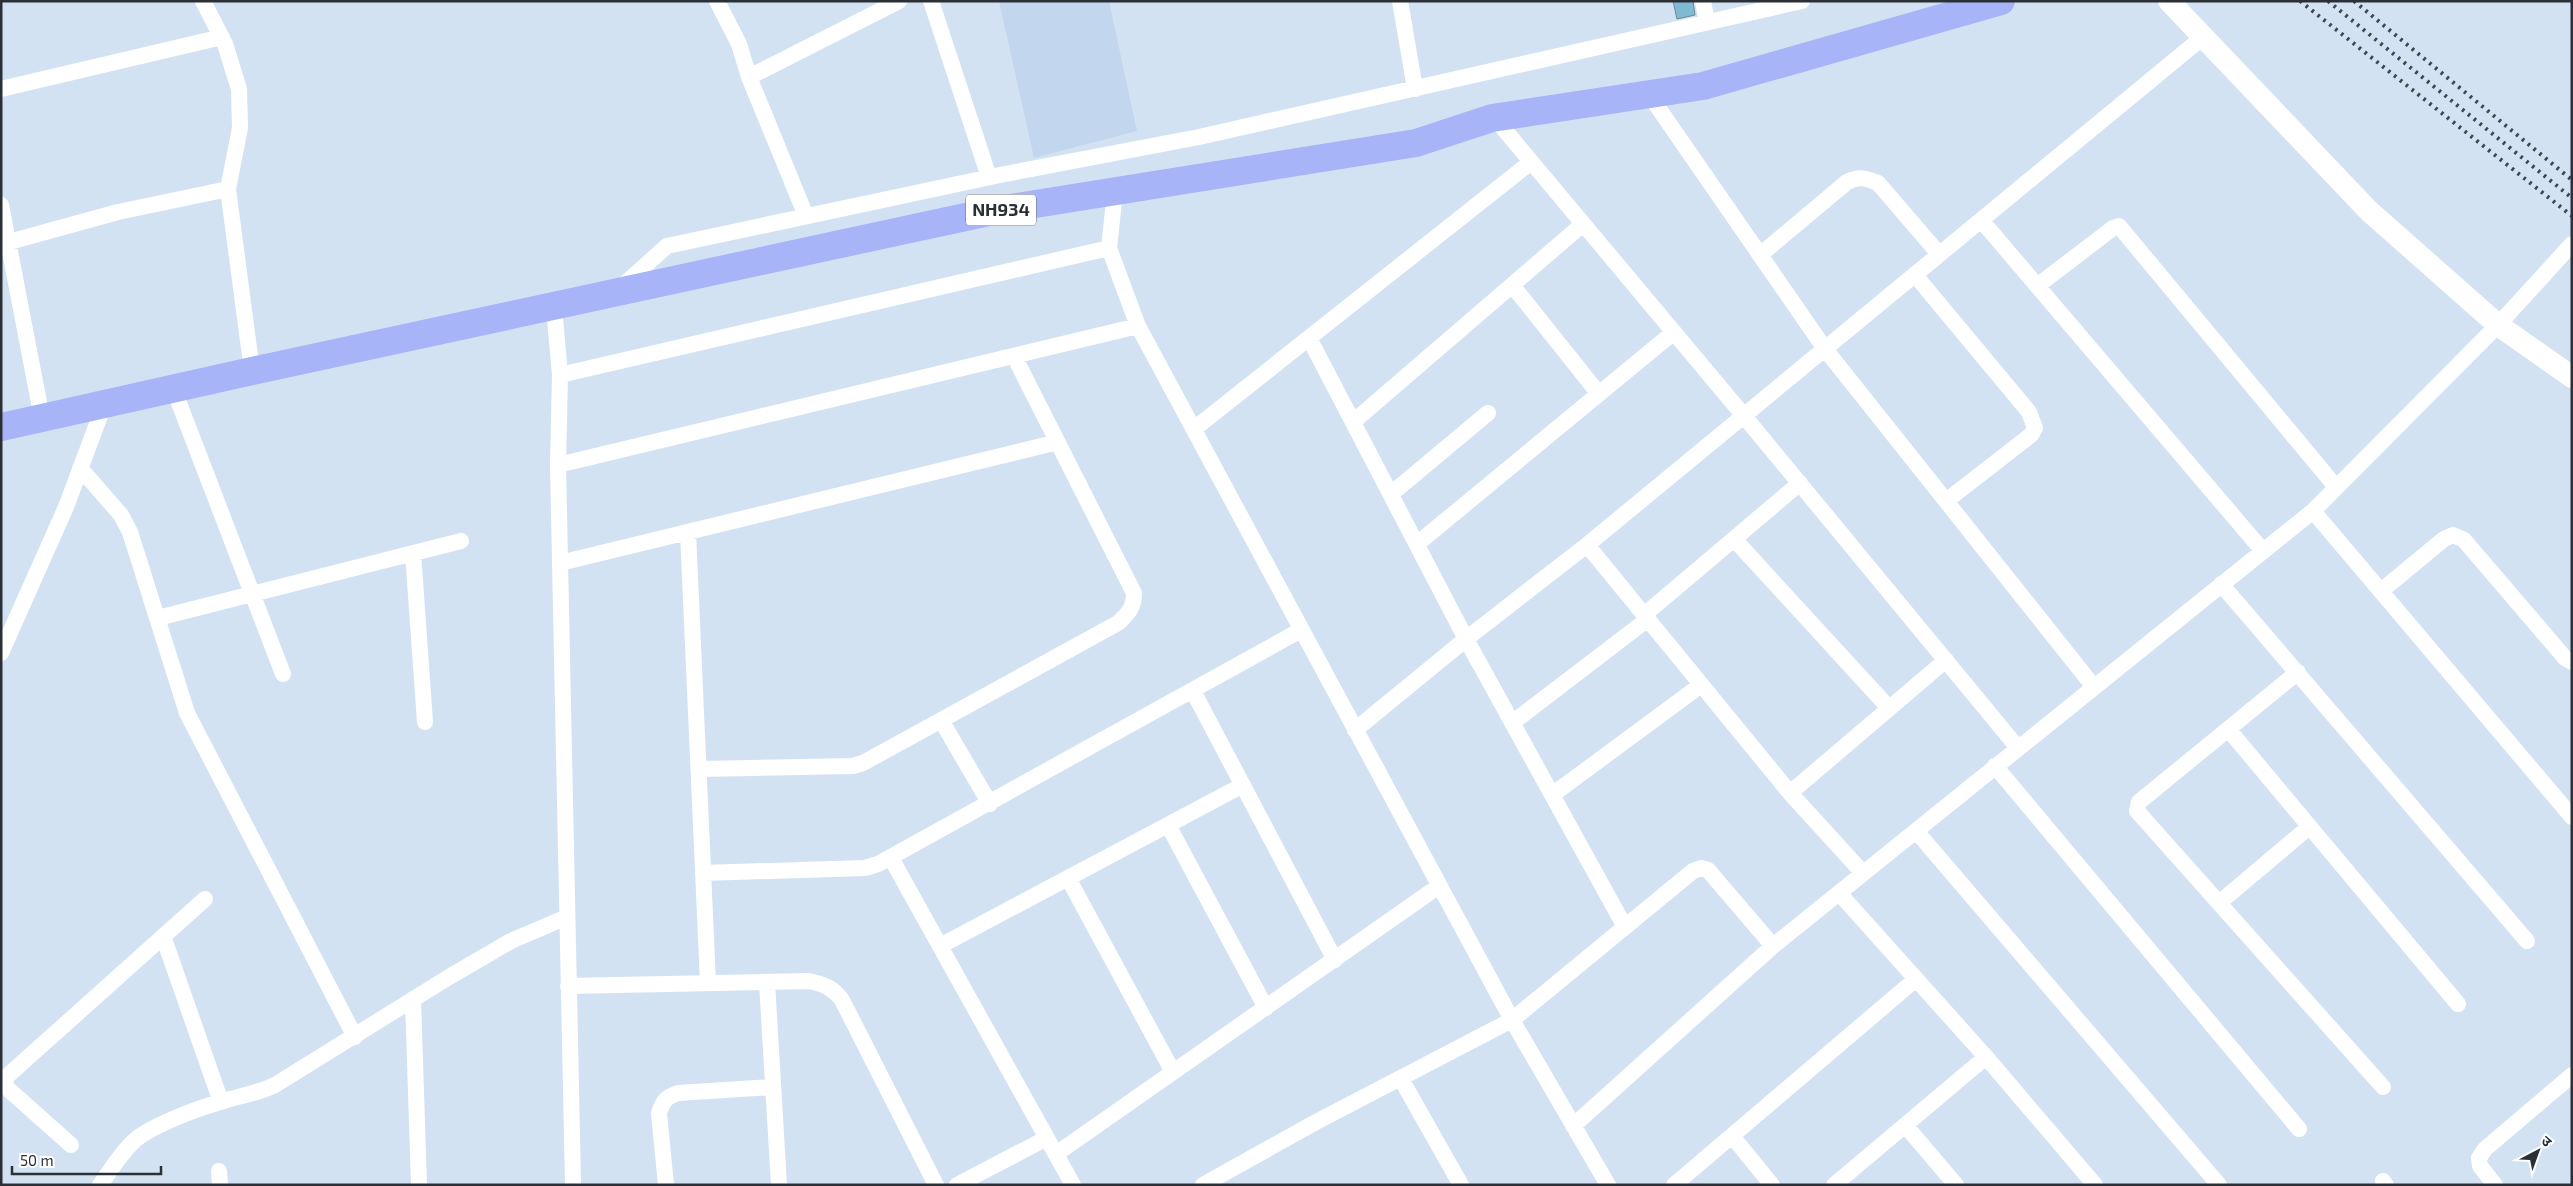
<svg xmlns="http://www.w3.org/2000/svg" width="2573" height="1186" viewBox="0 0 2573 1186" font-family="'Exo 2','Noto Sans Devanagari',sans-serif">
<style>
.built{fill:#c2d7ed}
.building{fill:#7ebbd3;stroke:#718790}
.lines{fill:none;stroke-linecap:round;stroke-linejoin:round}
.minor{stroke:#fff;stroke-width:16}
.secondary{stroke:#fff;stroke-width:22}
.trunk{stroke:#a7b4f8;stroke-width:28}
.rail{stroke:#3f464d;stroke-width:4;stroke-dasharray:2.5 5;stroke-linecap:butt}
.labels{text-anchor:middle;stroke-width:4;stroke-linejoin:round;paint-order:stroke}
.shield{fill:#fff;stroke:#6a6e72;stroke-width:1}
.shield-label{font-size:18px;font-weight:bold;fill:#2a3036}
</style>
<rect width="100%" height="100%" fill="#d3e2f3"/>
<path class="built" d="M 999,1 L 1109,1 L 1137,131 L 1034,158 Z"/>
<path class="building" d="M 1673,1 L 1693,1 L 1695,15 L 1677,19 Z"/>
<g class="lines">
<path class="minor" d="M 203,1 L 225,44 L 239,89 L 240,128 L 228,189 L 252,371
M 717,1 L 739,44 L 749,77 L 806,216
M 931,1 L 989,177
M 1400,1 L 1415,89
M 1703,1 L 1707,22
M 749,77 L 899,1
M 1,89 L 222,37
M 1648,93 L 1825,349 L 2094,687
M 1503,128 L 1744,416 L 2018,748
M 1115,192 L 1109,248 L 1138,326 L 1512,1020 L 1608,1185
M 1,205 L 42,418
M 1981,220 L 2263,551
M 9,242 L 118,212 L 228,189
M 1760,255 L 1847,182 C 1859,176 1866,178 1878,183 L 1939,254
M 1915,275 L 2029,412 L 2035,428 L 2031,435 L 1946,501
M 1512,285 L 1599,394
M 2037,286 L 2113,228 L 2119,226 L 2336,487
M 619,289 L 667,246 L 1000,175 L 1199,137 L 1802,1
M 554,307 L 560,375 L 558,465 L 573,1185
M 1309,338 L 1466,639 L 1625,927
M 560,375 L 1109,248
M 174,390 L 283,674
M 1353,422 L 1583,224
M 1194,429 L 1531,162
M 558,465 L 1138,326
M 80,468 L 121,515 L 130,532 L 187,713 L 355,1037
M 1391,494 L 1488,413
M 2313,511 L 2572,817
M 688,532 L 708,983
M 1734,539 L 1889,708
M 1417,544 L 1674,332
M 1587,545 L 1790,793 L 1863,873
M 413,553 L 425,722
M 560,563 L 1058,442
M 2221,584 L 2527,941
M 2381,591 L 2444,539 L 2453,535 L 2464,540 L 2565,658 L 2572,662
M 1644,615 L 1800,483
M 158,618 L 461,541
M 1,653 L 66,507 L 104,405
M 2298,672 L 2139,802 L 2137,811 L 2383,1087
M 1193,691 L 1335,960
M 941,720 L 990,804
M 1512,723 L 1648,619
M 2228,729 L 2458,1004
M 1355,730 L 1466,639 L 1587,545 L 2203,37
M 1995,766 L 2299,1129
M 699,769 L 853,766 L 863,763 L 1118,623 C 1129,613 1134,607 1134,593 L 1014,356
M 1790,793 L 1946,660
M 1552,795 L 1701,685
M 1168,825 L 1266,1008
M 1916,831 L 2219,1185
M 891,858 L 1073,1185
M 703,873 L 865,868 L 878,864 L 1301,630
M 1068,878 L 1173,1072
M 1839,893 L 1986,1057 L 2095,1185
M 2219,903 L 2309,827
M 163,936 L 221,1102
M 940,946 L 1243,785
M 767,982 L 779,1185
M 568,986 L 809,981 C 824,984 833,988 842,1000 L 936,1185
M 413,999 L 419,1185
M 1401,1079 L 1461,1185
M 1905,1125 L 1956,1185
M 1573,1126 L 1773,946 L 2313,511 L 2498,325 L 2572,244
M 1732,1136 L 1772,1185
M 71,1145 L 7,1088 L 4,1079 L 205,899
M 1056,1154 L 1439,886
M 219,1171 L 220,1185
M 2383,1181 L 2386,1185
M 100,1185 C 111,1170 120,1154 133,1142 C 148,1127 196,1109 217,1103 C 237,1096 257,1094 275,1085 L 449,977 L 511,941 L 567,917
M 666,1185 L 659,1113 C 663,1101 666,1097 678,1093 L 773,1087
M 957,1185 L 1047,1138
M 1203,1185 L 1316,1122 L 1512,1020 L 1693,871 L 1701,868 L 1708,870 L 1773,946
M 1674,1185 L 1916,979
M 1834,1185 L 1986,1057
M 2495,1185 L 2480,1166 L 2479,1158 L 2485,1149 L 2572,1075"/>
<path class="secondary" d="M 2169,1 L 2369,211 L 2498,325 L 2572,377"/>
<path class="trunk" d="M 1,427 L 252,371 L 998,210 L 1416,143 L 1492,118 L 1703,86 L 2001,1"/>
<path class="rail" d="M 2300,1 L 2572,216
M 2328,1 L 2572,198
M 2354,1 L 2572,180"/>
</g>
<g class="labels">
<rect class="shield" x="966" y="194.5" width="70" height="31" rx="4"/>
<g class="shield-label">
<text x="1001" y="216">NH934</text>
</g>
</g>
<rect width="2573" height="1186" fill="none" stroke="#2a3036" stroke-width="5"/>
<g transform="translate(2538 1151) rotate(41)" stroke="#ffffff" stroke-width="4" paint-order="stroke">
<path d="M0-4L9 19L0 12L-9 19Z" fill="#2a3036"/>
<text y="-8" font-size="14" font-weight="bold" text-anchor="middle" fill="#2a3036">उ</text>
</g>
<path d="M12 1166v8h149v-8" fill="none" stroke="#2a3036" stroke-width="2.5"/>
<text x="20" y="1166" font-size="15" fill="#2a3036" stroke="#ffffff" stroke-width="4" paint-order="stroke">50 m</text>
</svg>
